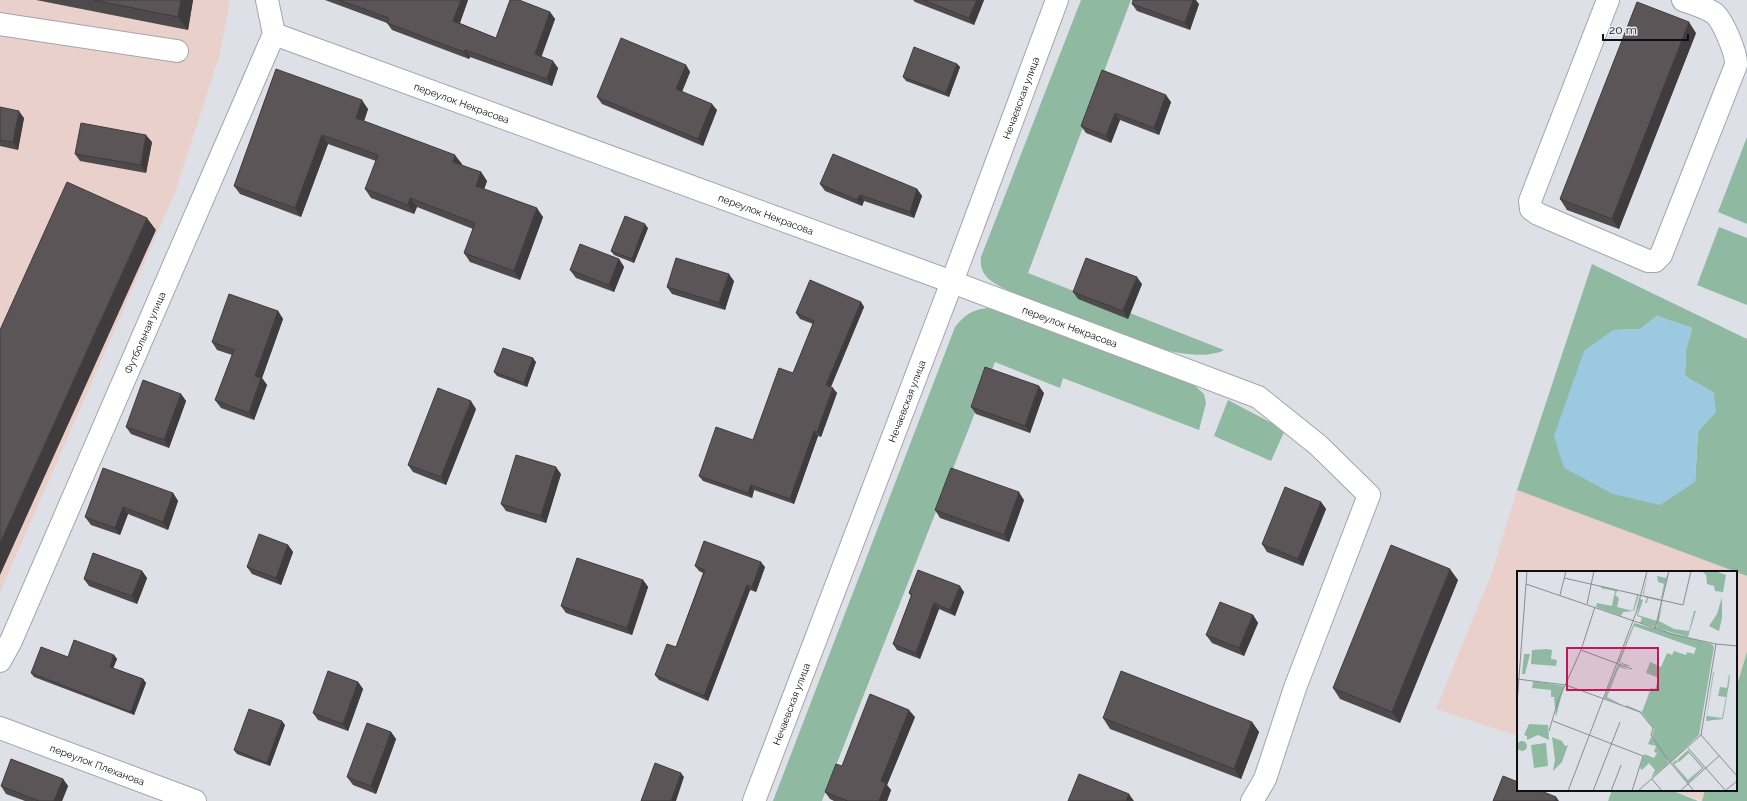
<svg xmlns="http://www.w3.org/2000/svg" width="1747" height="801" viewBox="0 0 1747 801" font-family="Raleway,sans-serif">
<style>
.industrial{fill:#ead0ca}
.green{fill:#90b9a2;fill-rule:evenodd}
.water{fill:#9bc9df}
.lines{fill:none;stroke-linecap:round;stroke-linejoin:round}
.minor-casing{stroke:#a3a5ab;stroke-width:24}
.minor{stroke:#fff;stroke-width:22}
.wall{fill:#4e494b}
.shaded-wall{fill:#403c3d}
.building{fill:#5b5557;stroke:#403c3d}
.labels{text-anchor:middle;stroke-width:4;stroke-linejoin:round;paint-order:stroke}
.street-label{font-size:10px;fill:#0e0f11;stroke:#ebedf4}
.inset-road{fill:none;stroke:#8b8c91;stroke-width:1}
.view{fill:#c2185b;fill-opacity:0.15;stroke:#c2185b;stroke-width:2}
.inset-edge{fill:none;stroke:#0e0f11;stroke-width:2}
</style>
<rect width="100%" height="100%" fill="#dee0e7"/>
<path class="industrial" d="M 0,0 L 230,0 L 220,53 L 176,190 L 0,592 Z
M 1517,490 L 1747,576 L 1747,652 L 1736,688 L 1736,572 L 1518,572 L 1518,736 L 1436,709 L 1492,572 Z
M 1671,790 L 1705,790 L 1702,801 Z"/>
<path class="green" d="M 1081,0 L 1131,0 L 1028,273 L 1224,350 C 1182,373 1044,306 1001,287 C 988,280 979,273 981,257 Z
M 1747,137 L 1747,224 L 1718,212 Z
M 1719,227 L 1747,238 L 1747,305 L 1697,285 Z
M 1592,264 L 1747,339 L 1747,576 L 1517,490 ZM 1657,316 L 1692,328 L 1686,350 L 1685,376 L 1714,393 L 1698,432 L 1695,482 L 1613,330 L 1640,329 Z
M 987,308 L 1003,311 L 1155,368 L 1194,385 L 1204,394 L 1206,403 L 1199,430 L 1063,378 L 1060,388 L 995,362 L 822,801 L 773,801 L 955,327 C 965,315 971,310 987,308 Z
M 1228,400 L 1285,430 L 1271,461 L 1214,436 Z
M 1747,652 L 1747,801 L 1702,801 L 1705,790 L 1736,790 L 1736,688 Z
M 1612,790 L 1671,790 L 1698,801 L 1608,801 Z"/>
<path class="water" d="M 1657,316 L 1692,328 L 1686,350 L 1685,376 L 1714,393 L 1716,412 L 1698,432 L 1695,482 L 1660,505 L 1613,494 L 1564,468 L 1554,436 L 1584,351 L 1613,330 L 1640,329 Z"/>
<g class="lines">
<g class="minor-casing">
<g id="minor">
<path d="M 1608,0 L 1530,201 L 1531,209 L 1538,214 L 1648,261 L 1655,261 L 1661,255 L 1736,65 C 1737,54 1723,21 1715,14 C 1706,7 1693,4 1683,0"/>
<path d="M 0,24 L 177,51"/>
<path id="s1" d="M 274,34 L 952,282 L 1258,397 L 1318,445 L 1369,495 L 1295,688 L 1265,779 L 1252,801"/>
<path id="s2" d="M 0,661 L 11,641 L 274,34 L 267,0"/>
<path id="s3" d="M 0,728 L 195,801"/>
<path id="s4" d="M 754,801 L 952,282 L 1057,0"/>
</g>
</g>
<use href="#minor" class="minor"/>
</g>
<path class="wall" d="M 36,0 L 193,0 L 188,30 Z
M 325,0 L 468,0 L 460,23 L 496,38 L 550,12 L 555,19 L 541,56 L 558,68 L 552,86 L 470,57 L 469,59 L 392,30 L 387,23 Z
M 913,0 L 984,0 L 974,25 L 915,2 Z
M 1132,4 L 1199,4 L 1190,30 L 1137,11 Z
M 1696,33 L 1619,229 L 1567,210 L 1560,199 Z
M 957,64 L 960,67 L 949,97 L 906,81 L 903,77 Z
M 686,65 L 690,72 L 682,92 L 717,110 L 703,146 L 602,104 L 597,97 Z
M 276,69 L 368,109 L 364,121 L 462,164 L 461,165 L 481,172 L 487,181 L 484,189 L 543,217 L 520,280 L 470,262 L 464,253 L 473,229 L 417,207 L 414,214 L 371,198 L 365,189 L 376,161 L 328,144 L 301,217 L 240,194 L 234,186 Z
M 1102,70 L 1171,102 L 1159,135 L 1120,120 L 1111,143 L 1086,133 L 1081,126 Z
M 0,107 L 24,118 L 18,150 L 0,146 Z
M 152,142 L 146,173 L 80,161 L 75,154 Z
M 820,184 L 917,189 L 922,196 L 914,218 L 864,201 L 862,206 L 825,191 Z
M 648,228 L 634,263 L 614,255 L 611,251 Z
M 619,259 L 624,267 L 614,292 L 576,278 L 570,270 Z
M 734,281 L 725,310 L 672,294 L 667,287 Z
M 1142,284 L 1128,319 L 1078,299 L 1073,292 Z
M 861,302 L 864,307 L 831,387 L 837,393 L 821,437 L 818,436 L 794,504 L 754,490 L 752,498 L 703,481 L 699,476 L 753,440 L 793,373 L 813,324 L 800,319 L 796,313 Z
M 278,311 L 283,319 L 262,378 L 267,385 L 254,420 L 221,408 L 215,400 L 232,355 L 217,350 L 212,342 Z
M 536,362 L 527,387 L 497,376 L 494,372 Z
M 1044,393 L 1030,433 L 976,414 L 971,407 Z
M 181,394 L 186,401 L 169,448 L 131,434 L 126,427 Z
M 476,409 L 446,485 L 413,472 L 408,465 Z
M 561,474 L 546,523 L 506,511 L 501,504 Z
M 173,493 L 178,501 L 168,530 L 128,514 L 120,535 L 91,525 L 85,517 Z
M 1024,500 L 1009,542 L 940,518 L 935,510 Z
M 1321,502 L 1326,509 L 1303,566 L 1267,552 L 1262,544 Z
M 288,545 L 293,552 L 281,585 L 252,574 L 247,567 Z
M 695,566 L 765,567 L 756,592 L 750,590 L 708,701 L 659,680 L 655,675 L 676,647 L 703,573 L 699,571 Z
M 142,571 L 147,578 L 137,604 L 89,586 L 84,579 Z
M 643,580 L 648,587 L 632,635 L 566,613 L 561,606 Z
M 1458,580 L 1400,723 L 1340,699 L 1333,688 Z
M 964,592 L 955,616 L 939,609 L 920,659 L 897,650 L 893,644 L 911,596 L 909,593 Z
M 1253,615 L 1258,623 L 1244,656 L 1212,643 L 1206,635 Z
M 114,655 L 117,659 L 113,668 L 143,679 L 146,683 L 134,715 L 34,677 L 31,673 L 68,657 Z
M 358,682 L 363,689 L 348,731 L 318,720 L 313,713 Z
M 915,717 L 887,785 L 891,790 L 887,801 L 834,801 L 830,799 L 825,792 L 842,766 Z
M 1103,718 L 1252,722 L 1259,732 L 1241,779 L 1110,729 Z
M 285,725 L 270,766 L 237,754 L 234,750 Z
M 391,732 L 396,739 L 376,794 L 353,785 L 347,777 Z
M 63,779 L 68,786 L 62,801 L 25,801 L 6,794 L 1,786 Z"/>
<path class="shaded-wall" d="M 181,0 L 193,0 L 188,30 L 178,17 Z
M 461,0 L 468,0 L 458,28 L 453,21 Z
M 977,0 L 984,0 L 974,25 L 969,18 Z
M 1193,0 L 1196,0 L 1199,4 L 1190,30 L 1185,23 Z
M 550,12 L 555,19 L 540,61 L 535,54 Z
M 1689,22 L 1696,33 L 1619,229 L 1612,219 Z
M 465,50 L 470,57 L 469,59 L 464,52 Z
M 553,61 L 558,68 L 552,86 L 547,79 Z
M 957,64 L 960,67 L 949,97 L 946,93 Z
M 686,65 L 690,72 L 680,96 L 676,89 Z
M 1166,95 L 1171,102 L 1159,135 L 1154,128 Z
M 362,100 L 368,109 L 362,127 L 356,118 Z
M 712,104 L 717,110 L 703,146 L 698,139 Z
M 19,111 L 24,118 L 18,150 L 13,142 Z
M 1115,113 L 1120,120 L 1111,143 L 1106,136 Z
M 146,135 L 152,142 L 146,173 L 141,165 Z
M 322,135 L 328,144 L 301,217 L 295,208 Z
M 455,155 L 462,164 L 459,171 L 453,162 Z
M 481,172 L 487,181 L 482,195 L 476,186 Z
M 917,189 L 922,196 L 914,218 L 910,212 Z
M 860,195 L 864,201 L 862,206 L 857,200 Z
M 410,198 L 417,207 L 414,214 L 408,205 Z
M 537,208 L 543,217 L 520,280 L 514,271 Z
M 147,218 L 156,230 L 0,575 L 0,543 Z
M 645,224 L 648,228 L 634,263 L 632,259 Z
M 619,259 L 624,267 L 614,292 L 609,285 Z
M 729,274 L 734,281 L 725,310 L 719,303 Z
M 1137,277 L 1142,284 L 1128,319 L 1123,311 Z
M 861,302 L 864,307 L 829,391 L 826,385 Z
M 278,311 L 283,319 L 262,378 L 267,385 L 254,420 L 249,413 L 255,376 Z
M 533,358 L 536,362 L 527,387 L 524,383 Z
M 1039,386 L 1044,393 L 1030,433 L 1025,426 Z
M 833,388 L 837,393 L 821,437 L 817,432 Z
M 181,394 L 186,401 L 169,448 L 164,440 Z
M 471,401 L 476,409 L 446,485 L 441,477 Z
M 814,431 L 818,436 L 794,504 L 790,499 Z
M 556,467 L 561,474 L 546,523 L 541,516 Z
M 751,485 L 754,490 L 752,498 L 748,493 Z
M 1019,492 L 1024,500 L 1009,542 L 1004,535 Z
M 173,493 L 178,501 L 168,530 L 163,522 Z
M 1321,502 L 1326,509 L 1303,566 L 1298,559 Z
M 123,507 L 128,514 L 120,535 L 115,528 Z
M 288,545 L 293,552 L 281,585 L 276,578 Z
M 761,562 L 765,567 L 756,592 L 752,587 Z
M 1450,569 L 1458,580 L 1400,723 L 1392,712 Z
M 142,571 L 147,578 L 137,604 L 132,596 Z
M 643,580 L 648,587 L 632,635 L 627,628 Z
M 747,585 L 750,590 L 708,701 L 704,696 Z
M 960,586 L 964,592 L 955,616 L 950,610 Z
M 934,603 L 939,609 L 920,659 L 916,653 Z
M 1253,615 L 1258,623 L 1244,656 L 1239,648 Z
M 114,655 L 117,659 L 112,671 L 110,667 Z
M 143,679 L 146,683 L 134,715 L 131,712 Z
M 358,682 L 363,689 L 348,731 L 343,724 Z
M 909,710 L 915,717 L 887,785 L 891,790 L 887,801 L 879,801 L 881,781 Z
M 282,721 L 285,725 L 270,766 L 267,763 Z
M 1252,722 L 1259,732 L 1241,779 L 1234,769 Z
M 391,732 L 396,739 L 376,794 L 371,786 Z
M 681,773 L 684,777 L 676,801 L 671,801 Z
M 63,779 L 68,786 L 62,801 L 54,801 Z
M 1129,794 L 1134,801 L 1126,801 Z
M 1556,797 L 1559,801 L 1555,801 Z"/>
<path class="building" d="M 93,0 L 181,0 L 178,17 Z
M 339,0 L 461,0 L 453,21 L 496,38 L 510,0 L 519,0 L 550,12 L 535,54 L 553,61 L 547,79 L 465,50 L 464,52 L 387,23 L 389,18 Z
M 923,0 L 977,0 L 969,18 Z
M 1133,0 L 1193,0 L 1185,23 L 1132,4 Z
M 1637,2 L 1689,22 L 1612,219 L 1560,199 Z
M 621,38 L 686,65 L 676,89 L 712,104 L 698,139 L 597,97 Z
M 914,47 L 957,64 L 946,93 L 903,77 Z
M 276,69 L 362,100 L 356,118 L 455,155 L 453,162 L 481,172 L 476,186 L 537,208 L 514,271 L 464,253 L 475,223 L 410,198 L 408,205 L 365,189 L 378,155 L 322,135 L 295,208 L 234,186 Z
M 1102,70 L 1166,95 L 1154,128 L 1115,113 L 1106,136 L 1081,126 Z
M 0,107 L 19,111 L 13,142 L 0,140 Z
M 81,123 L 146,135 L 141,165 L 75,154 Z
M 833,154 L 917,189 L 910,212 L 860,195 L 857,200 L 820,184 Z
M 67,182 L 147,218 L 0,543 L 0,330 Z
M 625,216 L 645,224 L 632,259 L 611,251 Z
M 580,244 L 619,259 L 609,285 L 570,270 Z
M 676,258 L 729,274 L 719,303 L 667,287 Z
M 1086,258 L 1137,277 L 1123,311 L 1073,292 Z
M 810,280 L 861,302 L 826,385 L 833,388 L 817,432 L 814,431 L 790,499 L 751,485 L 748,493 L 699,476 L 716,427 L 753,440 L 779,368 L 793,373 L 814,321 L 796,313 Z
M 229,294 L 278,311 L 255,376 L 261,378 L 249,413 L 215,400 L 234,350 L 212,342 Z
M 503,348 L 533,358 L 524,383 L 494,372 Z
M 985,367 L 1039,386 L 1025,426 L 971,407 Z
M 143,380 L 181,394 L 164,440 L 126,427 Z
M 438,388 L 471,401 L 441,477 L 408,465 Z
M 516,455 L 556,467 L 541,516 L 501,504 Z
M 103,468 L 173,493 L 163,522 L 123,507 L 115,528 L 85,517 Z
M 951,468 L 1019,492 L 1004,535 L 935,510 Z
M 1285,487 L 1321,502 L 1298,559 L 1262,544 Z
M 259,534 L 288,545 L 276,578 L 247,567 Z
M 704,541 L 761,562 L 752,587 L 747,585 L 704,696 L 655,675 L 667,644 L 676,647 L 705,570 L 695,566 Z
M 1391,545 L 1450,569 L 1392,712 L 1333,688 Z
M 93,553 L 142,571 L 132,596 L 84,579 Z
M 577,558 L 643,580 L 627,628 L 561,606 Z
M 918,570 L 960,586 L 950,610 L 934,603 L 916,653 L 893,644 L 912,594 L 909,593 Z
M 1220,602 L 1253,615 L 1239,648 L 1206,635 Z
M 74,640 L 114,655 L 110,667 L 143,679 L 131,712 L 31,673 L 41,647 L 68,657 Z
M 328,671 L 358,682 L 343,724 L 313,713 Z
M 1121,671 L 1252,722 L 1234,769 L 1103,718 Z
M 870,694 L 909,710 L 881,781 L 886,783 L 879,801 L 848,801 L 825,792 L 836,764 L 842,766 Z
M 249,709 L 282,721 L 267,763 L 234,750 Z
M 367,723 L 391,732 L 371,786 L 347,777 Z
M 11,759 L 63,779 L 54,801 L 39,801 L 1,786 Z
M 655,763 L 681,773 L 671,801 L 641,801 Z
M 1079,774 L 1129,794 L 1126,801 L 1068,801 Z
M 1503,776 L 1518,782 L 1518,790 L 1539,790 L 1556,797 L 1555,801 L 1493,801 Z"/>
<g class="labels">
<g class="street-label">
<text dy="4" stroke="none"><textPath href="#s4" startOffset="752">Нечаевская улица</textPath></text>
<text dy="4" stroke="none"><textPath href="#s1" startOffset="200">переулок Некрасова</textPath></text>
<text dy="4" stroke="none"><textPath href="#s1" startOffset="524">переулок Некрасова</textPath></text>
<text dy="4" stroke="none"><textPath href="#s1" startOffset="848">переулок Некрасова</textPath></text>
<text dy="4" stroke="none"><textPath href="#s2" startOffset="359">Футбольная улица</textPath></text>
<text dy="4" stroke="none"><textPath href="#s4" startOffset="428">Нечаевская улица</textPath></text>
<text dy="4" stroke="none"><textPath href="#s4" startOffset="104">Нечаевская улица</textPath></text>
<text dy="4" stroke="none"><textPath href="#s3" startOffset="104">переулок Плеханова</textPath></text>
</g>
</g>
<g transform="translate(1517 571)">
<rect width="220" height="220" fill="#dee0e7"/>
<path d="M 131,0 L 127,23 L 144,27 L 147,13 L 141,11 L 140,5 L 149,7 L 152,0 L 145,27 L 126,23 ZM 185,0 L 198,0 L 209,4 L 206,21 L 198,20 L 197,15 L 190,13 L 189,4 ZM 84,15 L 101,19 L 98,24 L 102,27 L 100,36 L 116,40 L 120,24 L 103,19 L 122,24 L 117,40 L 106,41 L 104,45 L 79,36 L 80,32 L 95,35 L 98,20 L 84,17 ZM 124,24 L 145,29 L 141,50 L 138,56 L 123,52 L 125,47 L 120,45 L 122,35 L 119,45 L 123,28 L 126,29 L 121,44 L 140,50 L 144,30 L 131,27 L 130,32 L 128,32 L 130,27 ZM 205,26 L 205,47 L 202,60 L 192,55 L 200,43 ZM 146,30 L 142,50 L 157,58 L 172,60 L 177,40 L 179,40 L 171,66 L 139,57 ZM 117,52 L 195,73 L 197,76 L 182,164 L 154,191 L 150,188 L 152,192 L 134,207 L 138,199 L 132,192 L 125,199 L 123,197 L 127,183 L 137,187 L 140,182 L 137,181 L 139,175 L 131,173 L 134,166 L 138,170 L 135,165 L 137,158 L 125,142 L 109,136 L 109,134 L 125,141 L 134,117 L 138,118 L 142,107 L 129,102 L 133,91 L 144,96 L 150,82 L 155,84 L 157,80 L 169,84 L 170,81 L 177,83 L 179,77 L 117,55 L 103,91 L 114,95 L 109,95 L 101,91 ZM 29,78 L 35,79 L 34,88 L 40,89 L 39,95 L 14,93 L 15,79 ZM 7,83 L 13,83 L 8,103 L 5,103 ZM 101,93 L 112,99 L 102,96 L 90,126 L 107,135 L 87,127 ZM 196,101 L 213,104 L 212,113 L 206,148 L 189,150 ZM 197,101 L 212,104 L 210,117 L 203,116 L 201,125 L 209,126 L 205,147 L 190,145 ZM 16,110 L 47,115 L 39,146 L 37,127 L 43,121 L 38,126 L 34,126 L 34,119 L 15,117 ZM 12,153 L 31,154 L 32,169 L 21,164 L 10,169 L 10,165 L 7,164 ZM 35,166 L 45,170 L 48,175 L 51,174 L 45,191 L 36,200 L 38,189 ZM0 175a5 5 0 1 1 10 0a5 5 0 1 1-10 0ZM 29,172 L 31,195 L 17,197 L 14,174 ZM 171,179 L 187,197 L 171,212 L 155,192 L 159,189 L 161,191 L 157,193 L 171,209 L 185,197 L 172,182 L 162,191 L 160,189 Z" fill="#90b9a2" fill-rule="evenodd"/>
<path class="inset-road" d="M 47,7 L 166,34 L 174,0M 9,13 L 158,64 L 199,73 L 220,75M 43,24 L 49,0M 70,33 L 77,0M 138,58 L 152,0M 64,79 L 115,98M 0,108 L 49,114 L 123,141 L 136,157 L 134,164 L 148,185 L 177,220M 0,133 L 10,0M 36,150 L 126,185 L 115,220M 32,160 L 41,130 L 64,79 L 78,36M 184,164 L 220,205M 171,177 L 209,220M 135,208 L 145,220M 209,219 L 220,210M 51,220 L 119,42 L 130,0M 76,220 L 103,151M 94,220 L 104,194M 121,220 L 184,164 L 199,73M 163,220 L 202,185"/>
<path class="view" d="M 50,77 L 141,77 L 141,119 L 50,119 Z"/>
<rect width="220" height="220" class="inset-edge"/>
</g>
<path d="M1603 34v6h85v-6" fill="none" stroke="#0e0f11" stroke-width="2"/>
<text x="1609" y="34" font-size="12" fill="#0e0f11" stroke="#ebedf4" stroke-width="3" paint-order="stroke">20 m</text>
</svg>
